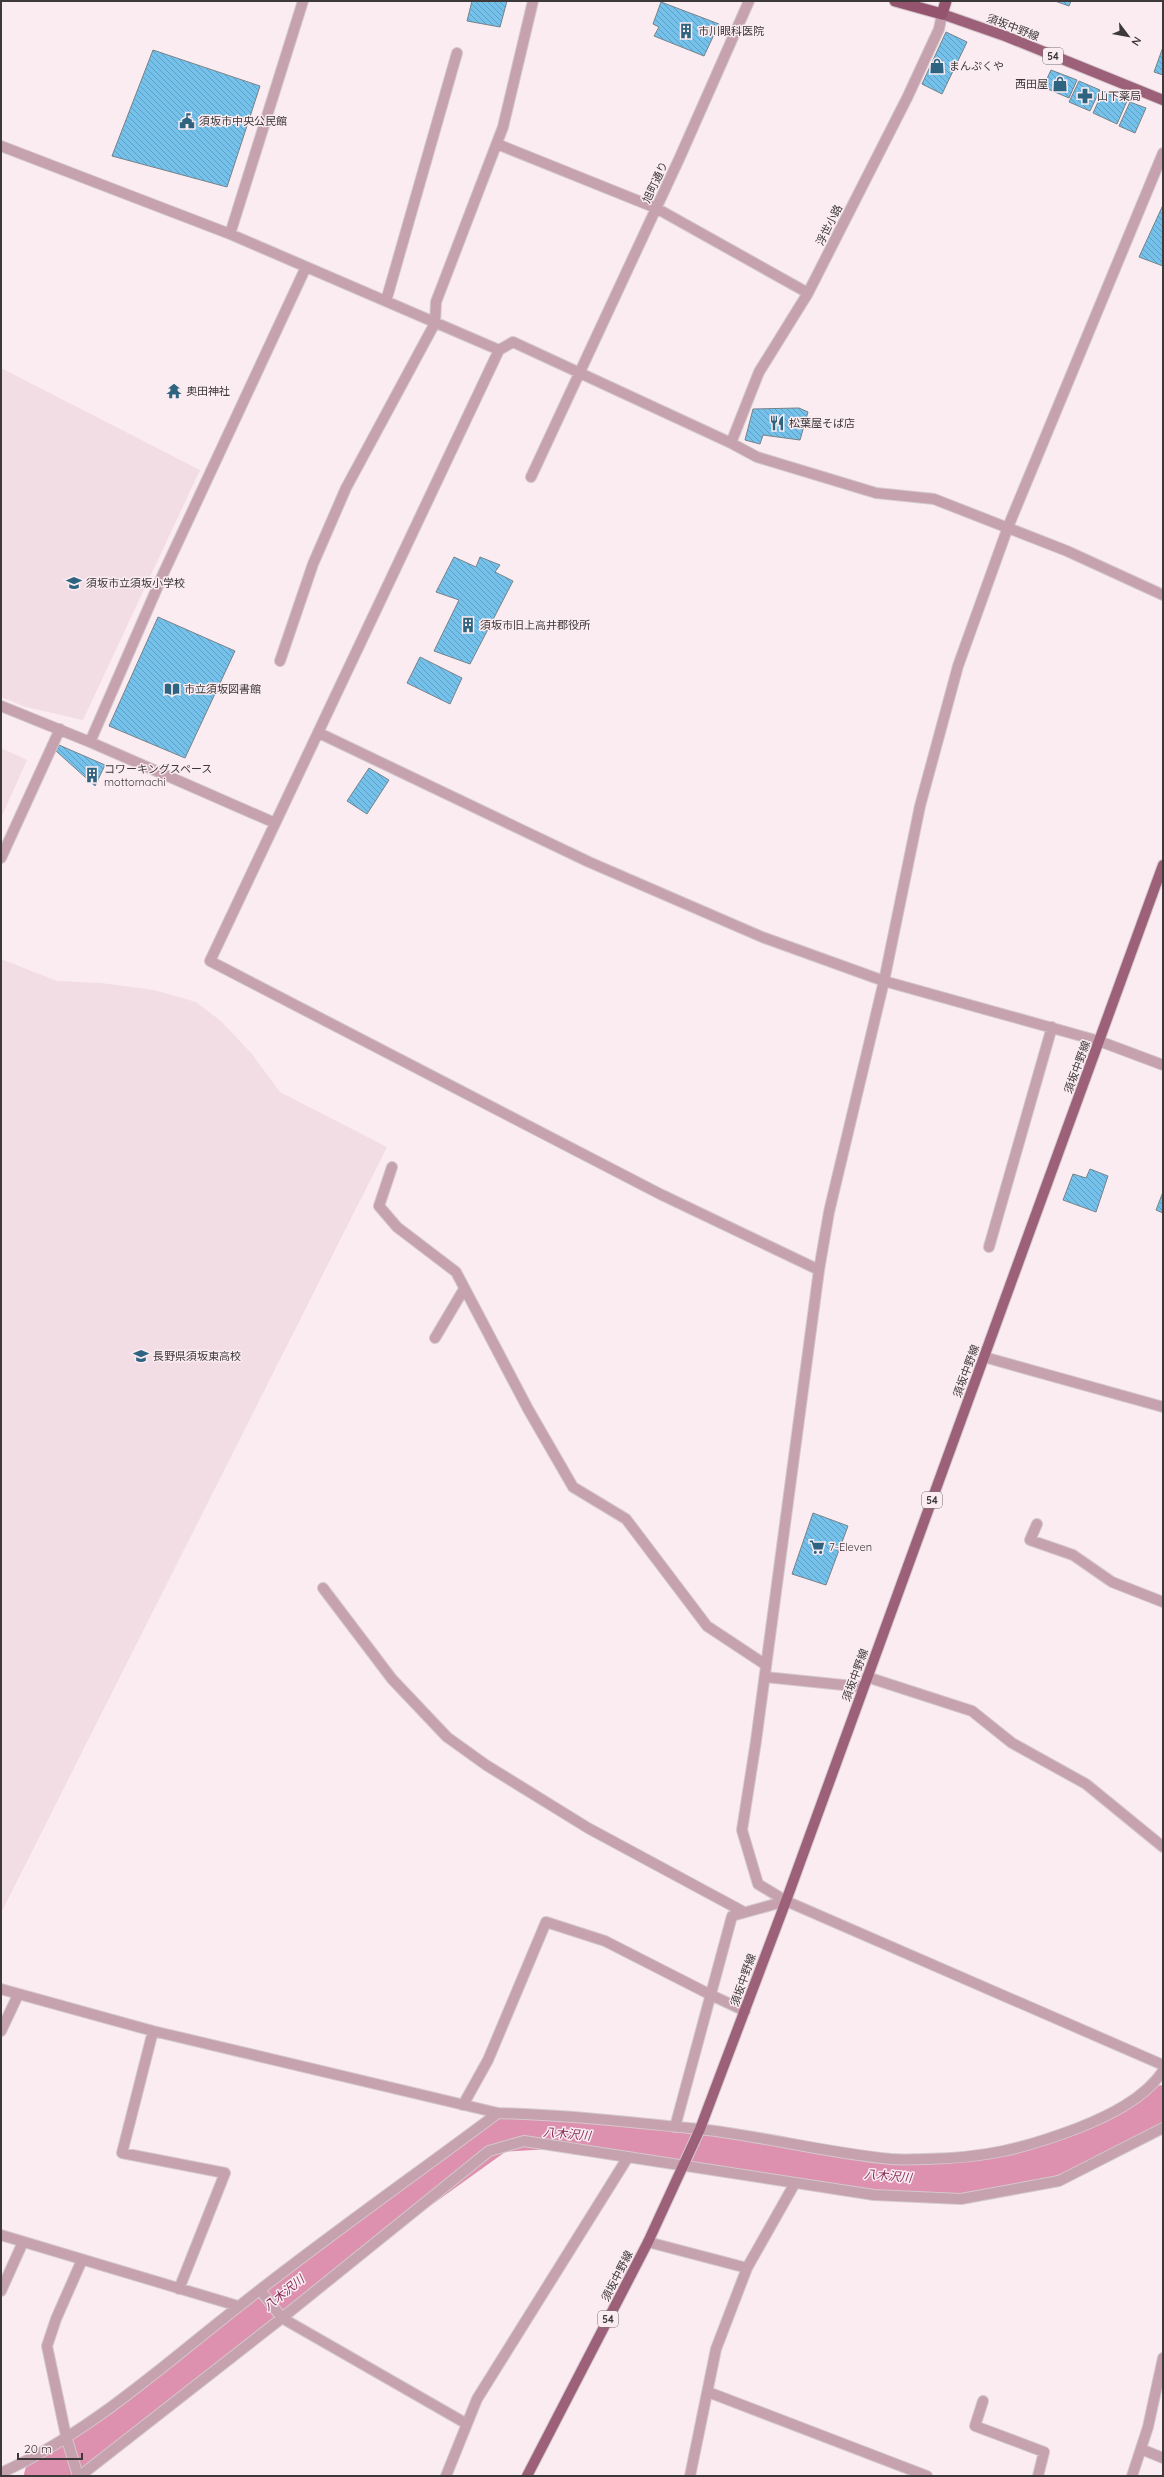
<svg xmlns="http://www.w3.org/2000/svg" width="1164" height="2477" viewBox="0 0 1164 2477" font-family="Quicksand,'Noto Sans JP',sans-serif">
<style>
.built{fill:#f3dde5}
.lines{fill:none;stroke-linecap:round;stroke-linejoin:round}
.river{stroke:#dd91ae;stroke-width:38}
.building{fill:url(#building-back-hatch);stroke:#778289}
.service-casing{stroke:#d4c8cc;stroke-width:12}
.minor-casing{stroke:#d4c8cc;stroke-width:12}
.tertiary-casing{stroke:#d4c8cc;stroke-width:12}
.primary-casing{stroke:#d4c8cc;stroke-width:12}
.trunk-casing{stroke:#d4c8cc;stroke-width:13}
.service{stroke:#c5a2ae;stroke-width:10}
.minor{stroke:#c5a2ae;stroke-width:10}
.tertiary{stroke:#c5a2ae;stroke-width:10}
.primary{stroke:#9c6078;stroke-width:10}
.trunk{stroke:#94546e;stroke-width:11}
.labels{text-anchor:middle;stroke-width:3;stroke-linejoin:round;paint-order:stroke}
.shield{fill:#faecf1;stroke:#766e71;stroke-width:1}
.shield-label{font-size:10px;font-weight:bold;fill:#3d383a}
.street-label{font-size:11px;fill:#3d383a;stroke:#faecf1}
.poi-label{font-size:11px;fill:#3d383a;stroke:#faecf1;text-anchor:start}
.water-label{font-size:12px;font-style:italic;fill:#882f59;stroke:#faecf1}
</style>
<defs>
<pattern id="building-back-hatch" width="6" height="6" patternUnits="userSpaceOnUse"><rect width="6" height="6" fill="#74c1ec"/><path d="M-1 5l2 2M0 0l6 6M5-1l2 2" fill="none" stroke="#609ec0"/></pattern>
</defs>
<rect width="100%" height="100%" fill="#faecf1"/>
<path class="built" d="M 1,368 L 200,470 L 83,720 L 26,707 L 1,697 Z
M 1,748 L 27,760 L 1,818 Z
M 1,959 L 57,981 L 101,983 L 154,990 L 196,1002 L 221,1021 L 251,1053 L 280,1092 L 387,1147 L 1,1913 Z"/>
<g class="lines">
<path class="river" d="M 43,2476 L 189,2370 L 343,2245 L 499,2133 L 551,2130 L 864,2175 L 929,2180 L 981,2176 L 1033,2164 L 1108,2136 L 1163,2104"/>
</g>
<path class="building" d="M 472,1 L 507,1 L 500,27 L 467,21 Z
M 1055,1 L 1071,1 L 1069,6 Z
M 661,2 L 719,24 L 704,56 L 654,36 L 659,27 L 653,24 Z
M 946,32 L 967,42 L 942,94 L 922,84 Z
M 1163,47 L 1163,75 L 1154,72 Z
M 153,50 L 260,86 L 227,187 L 112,156 Z
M 1051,70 L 1077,80 L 1069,98 L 1043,87 Z
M 1079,81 L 1100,90 L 1090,111 L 1069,102 Z
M 1103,91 L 1127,101 L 1117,124 L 1093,113 Z
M 1130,102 L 1146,108 L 1135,133 L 1119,126 Z
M 1163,205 L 1163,266 L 1139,257 Z
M 799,408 L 808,412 L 800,440 L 763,435 L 760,444 L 745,440 L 753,409 Z
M 454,557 L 476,567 L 480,557 L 500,565 L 495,572 L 513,581 L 470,664 L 434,651 L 459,600 L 436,592 Z
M 158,617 L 235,651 L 185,758 L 109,726 Z
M 420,657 L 462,678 L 450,704 L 407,683 Z
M 59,745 L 105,765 L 95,786 L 56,751 Z
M 369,768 L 389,780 L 367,814 L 347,801 Z
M 1090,1169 L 1108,1176 L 1096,1212 L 1063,1200 L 1073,1174 L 1086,1178 Z
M 1163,1192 L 1163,1213 L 1156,1210 Z
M 813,1513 L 848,1526 L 826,1585 L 792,1574 Z"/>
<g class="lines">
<g class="service-casing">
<path id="service" d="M 463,2105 L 488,2060 L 546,1922 L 605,1941 L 711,1995
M 648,2242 L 747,2268 L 795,2183
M 1,2291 L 23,2242
M 282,2318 L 467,2424
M 66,2436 L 47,2346 L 56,2319 L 82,2260
M 446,2476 L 477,2399 L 628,2157
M 690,2476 L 716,2349 L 747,2268"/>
</g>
<g class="minor-casing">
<path id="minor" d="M 497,144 L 656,208 L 808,293
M 1,146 L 230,234 L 499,350
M 230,234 L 303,1
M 386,301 L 457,53
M 731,443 L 759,372 L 808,293 L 907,98 L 939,29 L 942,14
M 531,477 L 680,157 L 749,1
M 280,661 L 313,564 L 346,488 L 435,323 L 436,302 L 503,127 L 533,1
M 1,706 L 90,742 L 275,823
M 319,733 L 589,862 L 762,937 L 884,981 L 1099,1041 L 1163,1065
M 90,742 L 164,572 L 306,267
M 1,858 L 60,729
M 392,1167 L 379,1206 L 397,1227 L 456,1272 L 528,1409 L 573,1487 L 626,1519 L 707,1626 L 766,1665
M 989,1247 L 1052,1027
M 819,1270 L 660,1194 L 210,961 L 499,350 L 513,342 L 731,443 L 757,457 L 876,493 L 934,499 L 1067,551 L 1163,595
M 435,1338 L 464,1289
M 984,1357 L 1163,1407
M 1037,1524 L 1030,1540 L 1073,1555 L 1112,1582 L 1163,1602
M 323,1588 L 392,1679 L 447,1737 L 486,1765 L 588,1828 L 742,1911
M 765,1677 L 863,1687
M 867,1677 L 972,1711 L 1012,1743 L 1086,1784 L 1163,1847
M 1,1989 L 153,2031 L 498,2113 C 565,2115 632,2122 699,2129 C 763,2136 827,2153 891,2159 C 902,2160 914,2159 926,2159 C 984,2158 1023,2149 1078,2128 C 1108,2116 1144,2099 1163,2071
M 711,1995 L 745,2011
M 153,2031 L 122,2153 L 225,2173 L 179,2289
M 675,2127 L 732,1916 L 786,1901 L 1163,2065
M 1,2235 L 238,2306
M 260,2290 L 282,2318
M 708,2392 L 927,2476
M 983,2401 L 975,2426 L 1044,2452 L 1038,2476
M 66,2436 L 78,2476
M 1141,2449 L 1163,2458
M 1,2473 C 91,2432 161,2367 238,2307 C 322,2240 411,2178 498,2113
M 80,2476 L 282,2318 L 489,2151 L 524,2141 L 874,2195 L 961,2199 L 1059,2181 L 1163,2128
M 1132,2476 L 1148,2427 L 1163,2358"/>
</g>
<g class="tertiary-casing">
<path id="tertiary" d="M 786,1901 L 758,1884 L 742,1830 L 756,1741 L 819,1270 L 829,1212 L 884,981 L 920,806 L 958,666 L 1008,527 L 1163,153
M 1,2031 L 18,1995"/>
</g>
<g class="primary-casing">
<path id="primary" d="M 942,14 L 1005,36 L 1163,100
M 527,2476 L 648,2242 L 700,2129 L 786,1901 L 1163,865"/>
</g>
<g class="trunk-casing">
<path id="trunk" d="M 895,1 L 942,14 L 946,1"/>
</g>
<use href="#service" class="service"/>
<use href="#minor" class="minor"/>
<use href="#tertiary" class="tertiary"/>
<use href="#primary" class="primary"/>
<use href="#trunk" class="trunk"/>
</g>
<defs>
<g id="building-bare" transform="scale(1.2)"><path d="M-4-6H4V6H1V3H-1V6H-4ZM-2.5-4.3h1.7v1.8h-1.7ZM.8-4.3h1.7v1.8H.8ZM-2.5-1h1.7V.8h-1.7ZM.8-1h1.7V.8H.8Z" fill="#2f6480" stroke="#faecf1" stroke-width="2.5" paint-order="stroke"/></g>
<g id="shop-bare" transform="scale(1.2)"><path d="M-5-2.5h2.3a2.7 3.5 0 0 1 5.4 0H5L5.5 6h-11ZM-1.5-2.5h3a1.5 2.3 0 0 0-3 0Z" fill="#2f6480" stroke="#faecf1" stroke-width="2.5" paint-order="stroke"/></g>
<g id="pharmacy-bare" transform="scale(1.2)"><path d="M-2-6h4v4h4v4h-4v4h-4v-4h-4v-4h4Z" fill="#2f6480" stroke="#faecf1" stroke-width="2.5" paint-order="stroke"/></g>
<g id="civic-bare" transform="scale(1.2)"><path d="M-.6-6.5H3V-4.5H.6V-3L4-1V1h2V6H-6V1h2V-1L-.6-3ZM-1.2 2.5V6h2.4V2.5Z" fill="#2f6480" stroke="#faecf1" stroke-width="2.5" paint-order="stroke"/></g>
<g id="temple-bare" transform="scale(1.2)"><path d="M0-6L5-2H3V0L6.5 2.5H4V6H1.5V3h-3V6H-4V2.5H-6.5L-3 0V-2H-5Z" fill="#2f6480" stroke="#faecf1" stroke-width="2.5" paint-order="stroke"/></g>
<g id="restaurant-bare" transform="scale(1.2)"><path d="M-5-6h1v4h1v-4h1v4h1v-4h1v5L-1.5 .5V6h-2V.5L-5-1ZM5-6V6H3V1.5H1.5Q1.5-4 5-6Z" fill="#2f6480" stroke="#faecf1" stroke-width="2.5" paint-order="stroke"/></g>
<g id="school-bare" transform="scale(1.2)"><path d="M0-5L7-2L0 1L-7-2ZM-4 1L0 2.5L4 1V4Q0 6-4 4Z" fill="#2f6480" stroke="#faecf1" stroke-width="2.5" paint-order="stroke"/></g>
<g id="library-bare" transform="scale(1.2)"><path d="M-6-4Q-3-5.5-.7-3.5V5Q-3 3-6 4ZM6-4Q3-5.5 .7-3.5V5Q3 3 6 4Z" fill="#2f6480" stroke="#faecf1" stroke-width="2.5" paint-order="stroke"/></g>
<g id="supermarket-bare" transform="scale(1.2)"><path d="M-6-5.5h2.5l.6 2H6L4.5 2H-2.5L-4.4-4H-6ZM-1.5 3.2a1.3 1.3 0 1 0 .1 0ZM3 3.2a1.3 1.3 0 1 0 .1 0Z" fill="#2f6480" stroke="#faecf1" stroke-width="2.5" paint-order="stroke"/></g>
</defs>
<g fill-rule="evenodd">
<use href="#building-bare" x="686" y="31"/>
<use href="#shop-bare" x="937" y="66"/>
<use href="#shop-bare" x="1060" y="84"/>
<use href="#pharmacy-bare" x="1085" y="96"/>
<use href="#civic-bare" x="187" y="121"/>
<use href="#temple-bare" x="174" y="391"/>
<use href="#restaurant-bare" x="777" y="423"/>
<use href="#school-bare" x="74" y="583"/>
<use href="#building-bare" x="468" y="625"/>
<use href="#library-bare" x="172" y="689"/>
<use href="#building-bare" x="92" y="775"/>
<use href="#school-bare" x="141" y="1356"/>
<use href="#supermarket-bare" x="817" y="1547"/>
</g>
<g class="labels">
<g class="shield">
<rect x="1043" y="48" width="20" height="16" rx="3"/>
<rect x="922" y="1492" width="20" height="16" rx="3"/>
<rect x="598" y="2311" width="20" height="16" rx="3"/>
</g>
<g class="shield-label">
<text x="1053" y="60">54</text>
<text x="932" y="1504">54</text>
<text x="608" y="2323">54</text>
</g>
<g class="street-label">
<text transform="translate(1013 27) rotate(21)" y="4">須坂中野線</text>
<text transform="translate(655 182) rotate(-65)" y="4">旭町通り</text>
<text transform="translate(829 225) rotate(-63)" y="4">浮世小路</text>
<text transform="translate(1077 1067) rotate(-70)" y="4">須坂中野線</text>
<text transform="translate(966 1371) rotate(-70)" y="4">須坂中野線</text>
<text transform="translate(855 1675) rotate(-70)" y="4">須坂中野線</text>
<text transform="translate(743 1980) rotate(-71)" y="4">須坂中野線</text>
<text transform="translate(617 2276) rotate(-63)" y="4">須坂中野線</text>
</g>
<g class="poi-label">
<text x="698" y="35">市川眼科医院</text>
<text x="949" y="70">まんぷくや</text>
<text x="1048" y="88" text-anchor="end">西田屋</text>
<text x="1097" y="100">山下薬局</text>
<text x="199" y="125">須坂市中央公民館</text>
<text x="186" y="395">奥田神社</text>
<text x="789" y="427">松葉屋そば店</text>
<text x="86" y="587">須坂市立須坂小学校</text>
<text x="480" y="629">須坂市旧上高井郡役所</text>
<text x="184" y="693">市立須坂図書館</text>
<text x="104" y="773">コワーキングスペース<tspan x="104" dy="13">mottomachi</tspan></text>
<text x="153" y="1360">長野県須坂東高校</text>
<text x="829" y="1551">7-Eleven</text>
</g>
<g class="water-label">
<text transform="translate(567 2134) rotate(5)" y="4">八木沢川</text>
<text transform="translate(888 2176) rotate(5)" y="4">八木沢川</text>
<text transform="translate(284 2293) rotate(-39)" y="4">八木沢川</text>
</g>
</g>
<rect width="1164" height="2477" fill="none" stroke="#3d383a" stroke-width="4"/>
<g transform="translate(1128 36) rotate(122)" stroke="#faecf1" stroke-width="3" paint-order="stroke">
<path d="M0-3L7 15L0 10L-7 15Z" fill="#3d383a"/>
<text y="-6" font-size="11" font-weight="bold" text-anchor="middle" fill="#3d383a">N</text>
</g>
<path d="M18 2453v6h64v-6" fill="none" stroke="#3d383a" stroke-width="2"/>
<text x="24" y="2453" font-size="12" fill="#3d383a" stroke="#faecf1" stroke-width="3" paint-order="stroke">20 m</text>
</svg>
